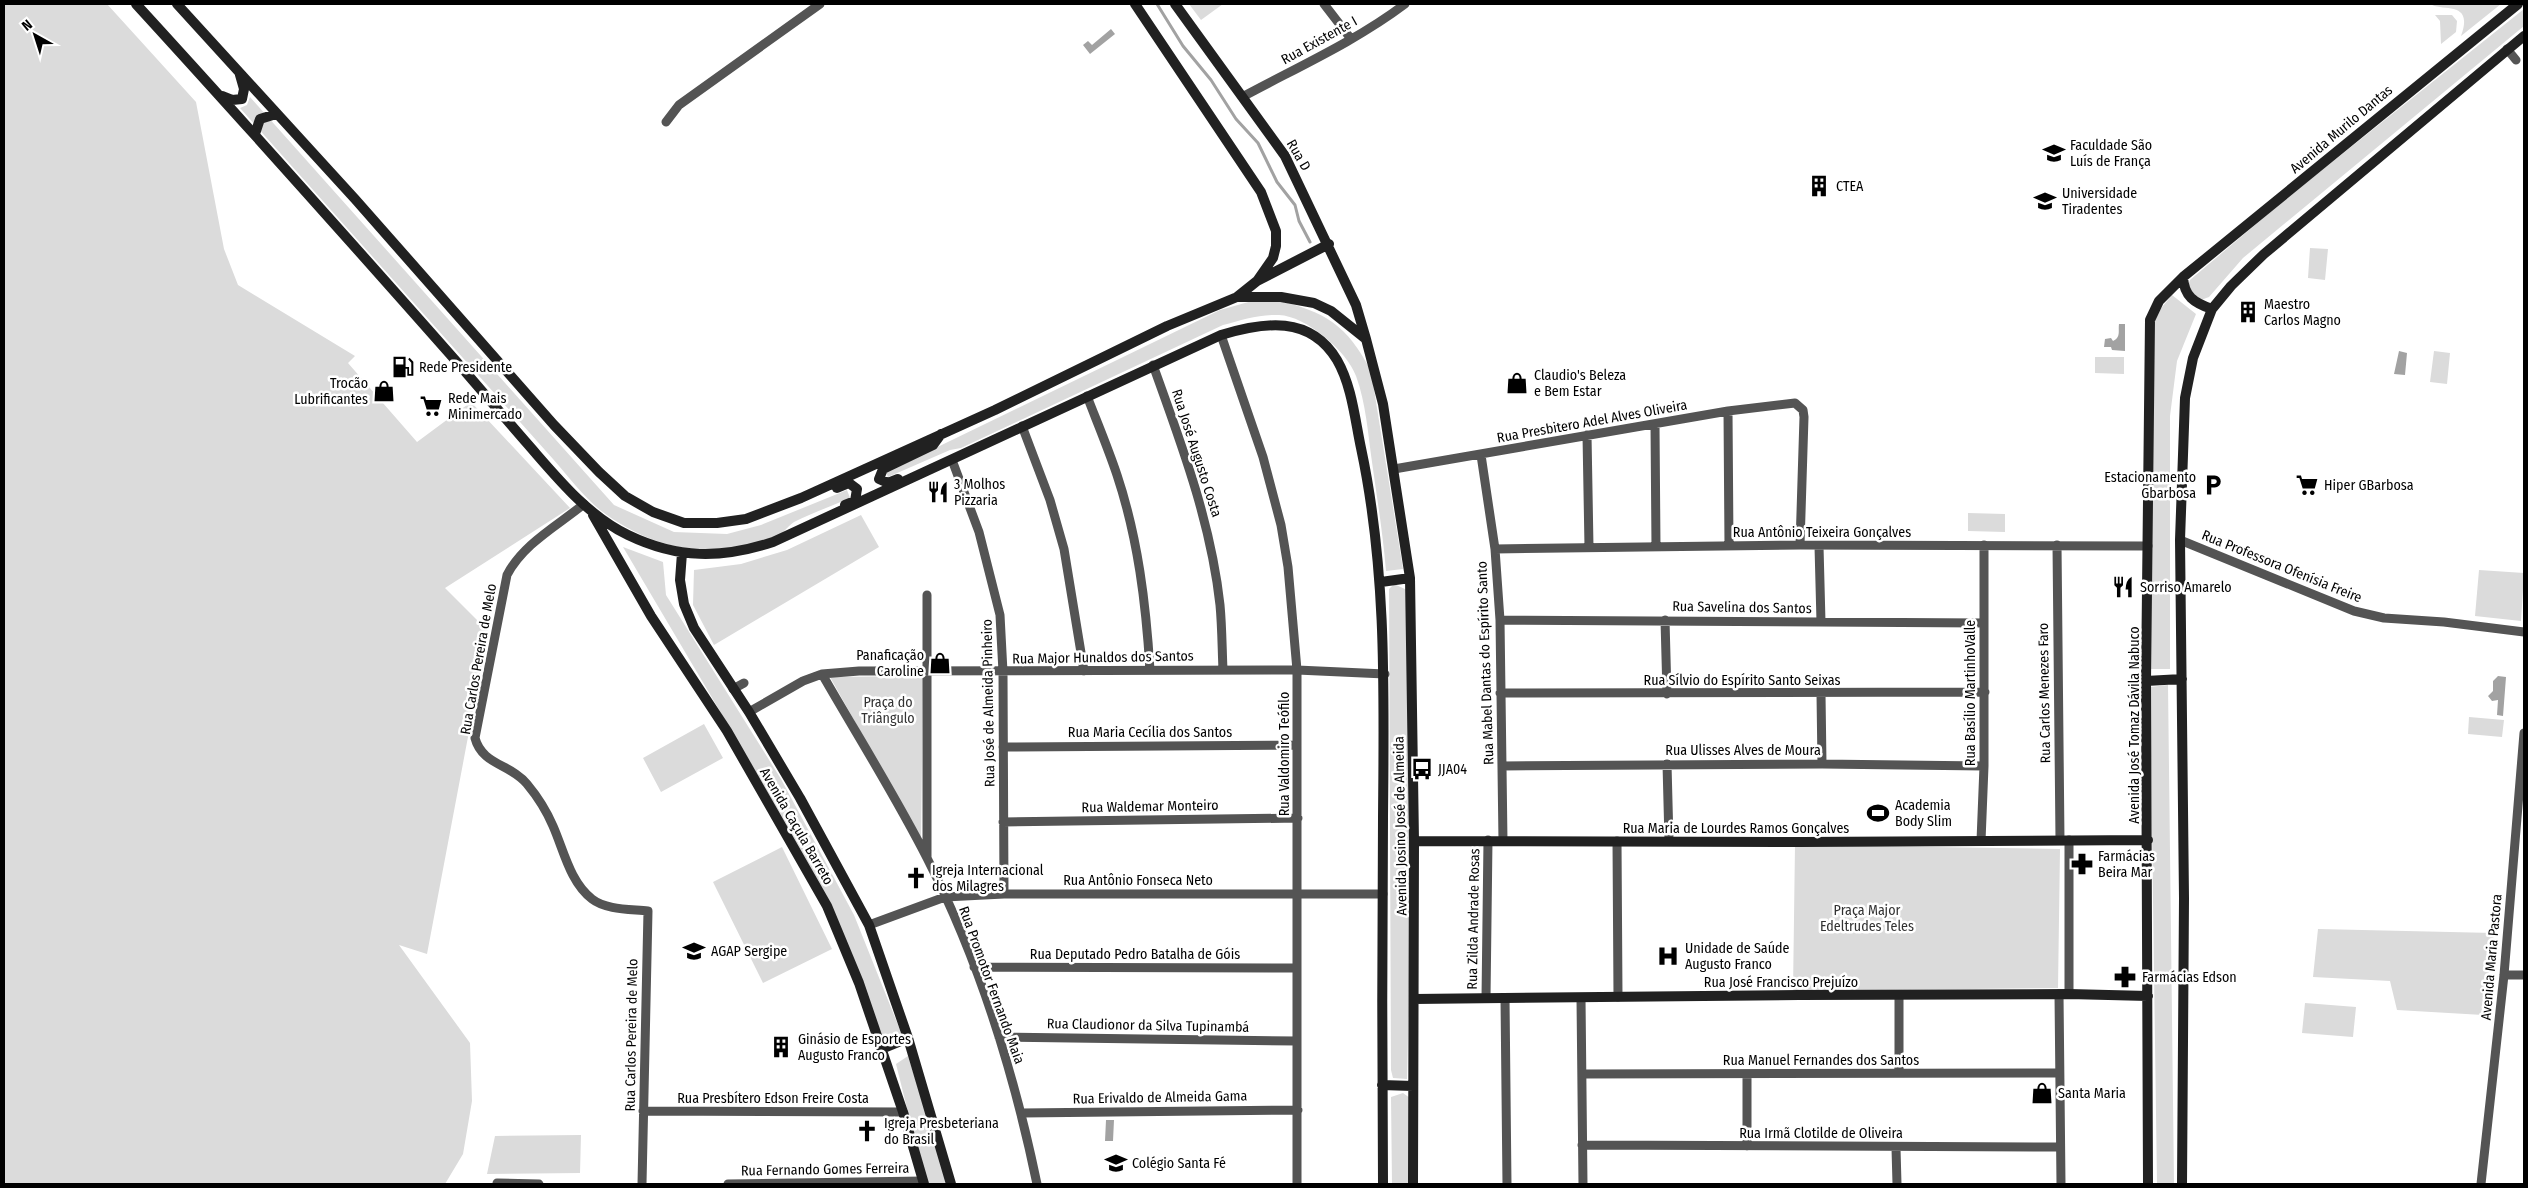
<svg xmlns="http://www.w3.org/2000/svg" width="2528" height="1188" viewBox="0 0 2528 1188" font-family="'Fira Sans Condensed',sans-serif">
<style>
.green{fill:#dbdbdb}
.water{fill:#a2a2a2}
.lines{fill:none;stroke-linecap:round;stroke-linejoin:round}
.stream{stroke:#a2a2a2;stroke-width:3}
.street{stroke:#545454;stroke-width:9}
.secondary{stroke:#212121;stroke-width:10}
.labels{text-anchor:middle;stroke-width:5;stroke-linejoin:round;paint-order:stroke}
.street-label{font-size:14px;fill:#000;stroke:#fff}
.poi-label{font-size:14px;fill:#000;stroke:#fff;text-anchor:start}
.park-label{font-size:14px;fill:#323232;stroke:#fff}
</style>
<rect width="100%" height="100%" fill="#fff"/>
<path class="green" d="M 4,4 L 107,4 L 196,102 L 224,249 L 238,285 L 355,356 L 348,363 L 417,442 L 471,402 L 570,508 L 445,588 L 488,631 L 427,954 L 399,945 L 470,1043 L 472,1101 L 463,1154 L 445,1184 L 4,1184 Z
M 1189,4 L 1223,4 L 1201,20 Z
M 2430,4 L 2501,4 L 2461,36 C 2474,0 2443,12 2430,4 Z
M 2524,9 L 2524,26 L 2243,258 L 2209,297 L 2201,300 L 2187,287 L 2190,280 L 2287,198 Z
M 2435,15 L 2452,15 L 2457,21 L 2456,32 L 2441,44 L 2440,21 Z
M 250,97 L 614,505 L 674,532 L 727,534 L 761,525 L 847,490 L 850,498 C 832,506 812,513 794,522 C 787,527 781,536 773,539 C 713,562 651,549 600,510 C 583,496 568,476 553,459 L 240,108 L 247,105 Z
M 2310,248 L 2328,249 L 2325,280 L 2308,278 Z
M 2172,295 L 2196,314 L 2177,361 L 2170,416 L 2170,669 L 2150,669 L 2152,327 L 2158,312 Z
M 1276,300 C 1326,312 1347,325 1371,371 L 1403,569 L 1386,571 C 1383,534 1377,498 1372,462 C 1368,434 1366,403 1356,376 C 1347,351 1306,316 1279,315 C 1259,314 1242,320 1223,325 L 961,448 L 950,450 L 888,477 L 886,472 L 1220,310 L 1252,301 Z
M 2434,351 L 2450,353 L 2447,384 L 2430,382 Z
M 2095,357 L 2124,357 L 2124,374 L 2095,373 Z
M 1968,513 L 2005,514 L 2005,532 L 1968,531 Z
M 861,515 L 879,547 L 714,645 L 693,605 L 694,570 L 741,564 L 787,550 Z
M 623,547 L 663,562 L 666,595 L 781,779 L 854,915 L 902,1035 L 884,1043 L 852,954 L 763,784 Z
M 2479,570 L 2524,573 L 2521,621 L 2475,616 Z
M 1394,584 L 1407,590 C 1412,753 1411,916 1407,1079 L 1393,1078 L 1391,1070 L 1389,589 Z
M 923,676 L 921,840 L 830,677 Z
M 2168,685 L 2174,1184 L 2157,1184 L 2150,687 Z
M 2469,717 L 2504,720 L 2502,737 L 2468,734 Z
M 704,724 L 723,758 L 661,792 L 643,758 Z
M 1795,845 L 2060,849 L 2058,988 L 1793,991 Z
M 782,847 L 832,949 L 763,983 L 713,882 Z
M 2318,929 L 2494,933 L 2483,1015 L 2397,1010 L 2390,981 L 2313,977 Z
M 2305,1003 L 2356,1007 L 2353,1037 L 2302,1033 Z
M 908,1056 L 948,1184 L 926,1184 L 896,1064 Z
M 1403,1093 L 1410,1098 L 1410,1184 L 1392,1184 L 1391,1097 Z
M 581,1135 L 580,1173 L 487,1174 L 495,1136 Z"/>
<path class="water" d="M 1111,29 L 1115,34 L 1090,54 L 1083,45 L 1088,41 L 1092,45 Z
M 2119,324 L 2125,324 L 2125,351 L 2112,350 L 2111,347 L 2104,347 L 2105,339 L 2111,338 L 2113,341 C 2121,337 2118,331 2119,324 Z
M 2399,351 L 2407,353 L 2405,375 L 2394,374 Z
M 2498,676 L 2506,677 L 2503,716 L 2497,715 L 2498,700 L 2492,701 L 2488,696 L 2493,691 L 2493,681 Z
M 1106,1120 L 1114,1120 L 1113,1141 L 1105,1141 Z"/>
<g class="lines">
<path class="stream" d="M 1157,4 L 1183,46 L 1211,80 L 1236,119 L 1258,143 L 1277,182 L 1295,205 L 1299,221 L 1310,242"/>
<path class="street" d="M 1324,4 L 1351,39
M 2507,49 L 2516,60
M 1244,96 C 1298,67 1356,41 1405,4
M 666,122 L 679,105 L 820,4
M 1221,335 L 1263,457 L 1281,525 L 1288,567 L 1297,670 L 1297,1184
M 1153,365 C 1181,443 1211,522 1220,605 C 1222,626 1222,648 1223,670
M 1087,396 C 1097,422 1108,448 1117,475 C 1138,538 1146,604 1150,670
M 1728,411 L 1729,546
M 1655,425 L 1656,547
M 1022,426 L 1050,500 L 1064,549 L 1084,671
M 1587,435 L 1589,547
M 1481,455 L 1495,549 L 1500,620 L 1503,841
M 952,460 L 979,532 L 1000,615 L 1003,672 L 1004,894
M 1394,469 L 1728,411 L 1795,403 L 1803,410 L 1804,417 L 1800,545
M 584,504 C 557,526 523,544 507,575 L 475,738 C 482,765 511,764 527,784 C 537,796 547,812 553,826 C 564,851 570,882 592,899 C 606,910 631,909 648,911 L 642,1184
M 2180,540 L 2354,611 L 2384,618 L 2444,622 L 2524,632
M 2057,545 L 2060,840
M 1819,546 L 1821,622
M 1495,549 L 1800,545 L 2148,546
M 927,595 L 927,858
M 1500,620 L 1984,623
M 1665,620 L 1667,694
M 822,674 C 857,735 895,795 927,858 C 979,960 1014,1073 1037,1184
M 733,689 L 744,683
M 1500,693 L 1985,692
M 1821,694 L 1822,764
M 749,712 L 803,681 L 822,674 L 859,671 L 1297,670 L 1385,674
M 1003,747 L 1297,745
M 1667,764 L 1669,841
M 1502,766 L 1822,764 L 1984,766
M 1003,822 L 1298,818
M 1617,841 L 1618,997
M 1981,841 L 1984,766 L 1984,545
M 869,925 L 945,897 L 1004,894 L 1383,894
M 974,967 L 1296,968
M 2504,975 L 2524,975
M 2059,994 L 2061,1184
M 2069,994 L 2069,840
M 1486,998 L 1488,840
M 1505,998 L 1507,1184
M 1581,998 L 1583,1184
M 999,1037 L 1296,1041
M 1899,1073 L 1899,996
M 1583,1074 L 2058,1073
M 643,1111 L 903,1112
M 1022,1113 L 1298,1110
M 1582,1145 L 2060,1147
M 1747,1146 L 1747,1074
M 1896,1148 L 1897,1184
M 497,1183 L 539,1184
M 728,1184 L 923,1181
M 2481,1184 L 2504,975 L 2524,733"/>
<path class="secondary" d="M 136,4 C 244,122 350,241 456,361 C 479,388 502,414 525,441 C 555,475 586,515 628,535 C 678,559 721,559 773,542 L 1221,335 C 1264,322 1310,315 1337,360 C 1352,386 1355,420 1361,448 C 1387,570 1384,694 1383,818 C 1382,940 1382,1062 1383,1184
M 177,4 L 355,199 L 554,425 L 599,472 L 625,496 L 653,512 L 684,523 L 717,523 L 746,519 L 801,498 L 995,410 L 1167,326 L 1237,297 L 1281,297 L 1314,303 L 1331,311 L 1366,339 L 1383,404 L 1410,578 L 1414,841 L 1413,1184
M 1135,4 L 1261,192 L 1276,231 L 1276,246 L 1273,258 L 1257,281
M 1175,4 L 1285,156 L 1356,305 L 1366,339
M 222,96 L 232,100 L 242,99 L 244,89 L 240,75
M 255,134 L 260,119 L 276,114
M 2183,277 C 2184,296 2194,303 2212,309
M 1237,297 L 1257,281 L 1329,244
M 898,479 L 888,483 L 879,479 L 883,469 L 933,445 L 941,434
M 837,488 L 849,483 L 857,489 L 855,501 L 845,505
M 593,515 L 651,616 L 727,731 L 827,906 L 859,983 L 903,1112 L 924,1184
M 682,553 L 680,580 L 684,604 L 694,628 L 749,712 L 800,798 L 869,925 L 908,1038 L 951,1184
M 1381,582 L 1410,578
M 2146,681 L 2182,679
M 1414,841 L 1801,842 L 2148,840
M 1414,999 L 1799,995 L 2069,994 L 2148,996
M 881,1049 L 908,1038
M 1382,1085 L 1413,1086
M 2148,1184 L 2146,681 L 2150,320 L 2159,301 L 2183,277 L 2518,4
M 2182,1184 L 2184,898 L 2180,540 L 2185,398 L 2193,358 L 2212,309 L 2231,286 L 2264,254 L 2524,36"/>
</g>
<defs>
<g id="university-bare" transform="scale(1.725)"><path d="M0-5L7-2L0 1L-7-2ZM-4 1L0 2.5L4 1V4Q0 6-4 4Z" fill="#000" stroke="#fff" stroke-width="2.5" paint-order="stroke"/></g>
<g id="building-bare" transform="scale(1.725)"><path d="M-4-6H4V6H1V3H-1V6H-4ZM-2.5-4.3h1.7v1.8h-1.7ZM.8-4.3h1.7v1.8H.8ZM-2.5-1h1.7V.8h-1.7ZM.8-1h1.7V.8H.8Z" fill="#000" stroke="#fff" stroke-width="2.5" paint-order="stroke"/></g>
<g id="fuel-bare" transform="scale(1.725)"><path d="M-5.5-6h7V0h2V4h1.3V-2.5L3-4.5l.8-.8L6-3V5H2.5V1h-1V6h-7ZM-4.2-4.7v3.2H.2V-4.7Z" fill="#000" stroke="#fff" stroke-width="2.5" paint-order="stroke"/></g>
<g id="shop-bare" transform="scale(1.725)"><path d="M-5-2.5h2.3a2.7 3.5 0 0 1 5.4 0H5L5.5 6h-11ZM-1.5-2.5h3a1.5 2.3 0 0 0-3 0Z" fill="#000" stroke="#fff" stroke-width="2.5" paint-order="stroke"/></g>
<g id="supermarket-bare" transform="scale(1.725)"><path d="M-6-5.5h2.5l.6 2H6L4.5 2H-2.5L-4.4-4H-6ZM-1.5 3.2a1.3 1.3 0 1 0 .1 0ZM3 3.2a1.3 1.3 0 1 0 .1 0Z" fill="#000" stroke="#fff" stroke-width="2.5" paint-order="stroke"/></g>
<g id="parking-bare" transform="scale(1.725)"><path d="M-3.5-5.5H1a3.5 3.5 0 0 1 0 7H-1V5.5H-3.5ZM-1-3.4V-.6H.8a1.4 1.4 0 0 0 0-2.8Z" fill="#000" stroke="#fff" stroke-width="2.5" paint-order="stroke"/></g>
<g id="restaurant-bare" transform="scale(1.725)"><path d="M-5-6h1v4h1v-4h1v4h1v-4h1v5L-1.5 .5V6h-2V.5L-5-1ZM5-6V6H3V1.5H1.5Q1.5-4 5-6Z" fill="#000" stroke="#fff" stroke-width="2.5" paint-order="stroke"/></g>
<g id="bus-bare" transform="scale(1.725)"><path d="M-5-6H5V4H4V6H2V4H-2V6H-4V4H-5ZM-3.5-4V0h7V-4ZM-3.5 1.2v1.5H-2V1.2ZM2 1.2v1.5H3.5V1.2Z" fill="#000" stroke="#fff" stroke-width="2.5" paint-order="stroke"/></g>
<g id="stadium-bare" transform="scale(1.725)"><path d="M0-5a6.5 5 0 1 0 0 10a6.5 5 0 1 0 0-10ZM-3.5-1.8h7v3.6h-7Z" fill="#000" stroke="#fff" stroke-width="2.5" paint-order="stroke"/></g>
<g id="pharmacy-bare" transform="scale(1.725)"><path d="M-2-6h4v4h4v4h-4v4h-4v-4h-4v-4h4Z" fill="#000" stroke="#fff" stroke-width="2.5" paint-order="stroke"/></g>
<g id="church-bare" transform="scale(1.725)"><path d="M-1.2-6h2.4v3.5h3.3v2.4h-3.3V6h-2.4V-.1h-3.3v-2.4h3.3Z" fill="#000" stroke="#fff" stroke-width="2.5" paint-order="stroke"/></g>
<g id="school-bare" transform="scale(1.725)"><path d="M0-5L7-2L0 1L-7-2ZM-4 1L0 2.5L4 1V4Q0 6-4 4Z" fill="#000" stroke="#fff" stroke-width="2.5" paint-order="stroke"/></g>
<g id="hospital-bare" transform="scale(1.725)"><path d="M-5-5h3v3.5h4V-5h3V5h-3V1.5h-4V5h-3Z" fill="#000" stroke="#fff" stroke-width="2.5" paint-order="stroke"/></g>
</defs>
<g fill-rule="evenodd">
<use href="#university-bare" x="2054" y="153"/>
<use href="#building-bare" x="1819" y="186"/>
<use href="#university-bare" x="2045" y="201"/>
<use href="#building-bare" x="2248" y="312"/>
<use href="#fuel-bare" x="403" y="367"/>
<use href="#shop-bare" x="1517" y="383"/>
<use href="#shop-bare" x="384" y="391"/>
<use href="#supermarket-bare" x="431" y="406"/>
<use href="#parking-bare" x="2213" y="485"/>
<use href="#supermarket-bare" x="2307" y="485"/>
<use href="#restaurant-bare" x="938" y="492"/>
<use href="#restaurant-bare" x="2123" y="587"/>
<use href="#shop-bare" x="940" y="663"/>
<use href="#bus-bare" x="1422" y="769"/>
<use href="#stadium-bare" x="1878" y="813"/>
<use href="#pharmacy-bare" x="2082" y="864"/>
<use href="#church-bare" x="916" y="878"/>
<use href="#school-bare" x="694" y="951"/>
<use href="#hospital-bare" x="1668" y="956"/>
<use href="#pharmacy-bare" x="2125" y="977"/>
<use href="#building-bare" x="781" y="1047"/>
<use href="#shop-bare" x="2042" y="1093"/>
<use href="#church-bare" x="867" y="1131"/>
<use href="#school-bare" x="1116" y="1163"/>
</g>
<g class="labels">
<g class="street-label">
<text transform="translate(1319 40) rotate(-29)" y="5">Rua Existente I</text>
<text transform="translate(2341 129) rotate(-40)" y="5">Avenida Murilo Dantas</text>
<text transform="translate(1299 155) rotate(60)" y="5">Rua D</text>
<text transform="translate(1592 421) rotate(-10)" y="5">Rua Presbitero Adel Alves Oliveira</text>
<text transform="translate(1197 453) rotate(72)" y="5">Rua José Augusto Costa</text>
<text x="1822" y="537">Rua Antônio Teixeira Gonçalves</text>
<text transform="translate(2282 566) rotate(22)" y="5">Rua Professora Ofenísia Freire</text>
<text transform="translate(1742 607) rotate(1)" y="5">Rua Savelina dos Santos</text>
<text transform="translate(1103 657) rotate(-1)" y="5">Rua Major Hunaldos dos Santos</text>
<text transform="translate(478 659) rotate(-80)" y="5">Rua Carlos Pereira de Melo</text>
<text transform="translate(1485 663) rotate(-92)" y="5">Rua Mabel Dantas do Espírito Santo</text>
<text x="1742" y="685">Rua Sílvio do Espírito Santo Seixas</text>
<text transform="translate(1970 693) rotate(-90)" y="5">Rua Basílio MartinhoValle</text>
<text transform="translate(2044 693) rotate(-91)" y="5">Rua Carlos Menezes Faro</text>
<text transform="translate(988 703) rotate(-91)" y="5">Rua José de Almeida Pinheiro</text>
<text transform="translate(2134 725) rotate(-90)" y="5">Avenida José Tomaz Dávila Nabuco</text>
<text x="1150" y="737">Rua Maria Cecília dos Santos</text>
<text x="1743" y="755">Rua Ulisses Alves de Moura</text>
<text transform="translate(1284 754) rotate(-90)" y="5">Rua Valdomiro Teófilo</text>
<text transform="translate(1150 806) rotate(-1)" y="5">Rua Waldemar Monteiro</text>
<text transform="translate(797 826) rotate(60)" y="5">Avenida Caçula Barreto</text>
<text transform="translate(1400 826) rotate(-91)" y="5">Avenida Josino José de Almeida</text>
<text x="1736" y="833">Rua Maria de Lourdes Ramos Gonçalves</text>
<text x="1138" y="885">Rua Antônio Fonseca Neto</text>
<text transform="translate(1473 919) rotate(-89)" y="5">Rua Zilda Andrade Rosas</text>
<text x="1135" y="959">Rua Deputado Pedro Batalha de Góis</text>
<text transform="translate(2491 957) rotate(-85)" y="5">Avenida Maria Pastora</text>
<text x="1781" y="987">Rua José Francisco Prejuízo</text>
<text transform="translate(992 985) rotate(70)" y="5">Rua Promotor Fernando Maia</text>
<text transform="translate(1148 1025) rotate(1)" y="5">Rua Claudionor da Silva Tupinambá</text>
<text transform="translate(631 1035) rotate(-89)" y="5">Rua Carlos Pereira de Melo</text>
<text x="1821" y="1065">Rua Manuel Fernandes dos Santos</text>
<text transform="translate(1160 1097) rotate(-1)" y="5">Rua Erivaldo de Almeida Gama</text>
<text x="773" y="1103">Rua Presbítero Edson Freire Costa</text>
<text x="1821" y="1138">Rua Irmã Clotilde de Oliveira</text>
<text transform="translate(825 1169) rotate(-1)" y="5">Rua Fernando Gomes Ferreira</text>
</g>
<g class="poi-label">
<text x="2070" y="150">Faculdade São<tspan x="2070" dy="16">Luís de França</tspan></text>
<text x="1836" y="191">CTEA</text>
<text x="2062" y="198">Universidade<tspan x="2062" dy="16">Tiradentes</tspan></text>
<text x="2264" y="309">Maestro<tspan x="2264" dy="16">Carlos Magno</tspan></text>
<text x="419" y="372">Rede Presidente</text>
<text x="1534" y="380">Claudio's Beleza<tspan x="1534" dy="16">e Bem Estar</tspan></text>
<text x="368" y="388" text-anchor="end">Trocão<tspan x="368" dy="16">Lubrificantes</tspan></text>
<text x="448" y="403">Rede Mais<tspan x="448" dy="16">Minimercado</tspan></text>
<text x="2196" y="482" text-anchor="end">Estacionamento<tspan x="2196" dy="16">Gbarbosa</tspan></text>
<text x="954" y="489">3 Molhos<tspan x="954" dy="16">Pizzaria</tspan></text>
<text x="2324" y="490">Hiper GBarbosa</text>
<text x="2140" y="592">Sorriso Amarelo</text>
<text x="924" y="660" text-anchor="end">Panaficação<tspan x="924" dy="16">Caroline</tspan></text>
<text x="1438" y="774">JJA04</text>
<text x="1895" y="810">Academia<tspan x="1895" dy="16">Body Slim</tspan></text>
<text x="2098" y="861">Farmácias<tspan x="2098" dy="16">Beira Mar</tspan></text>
<text x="932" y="875">Igreja Internacional<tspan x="932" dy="16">dos Milagres</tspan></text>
<text x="1685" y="953">Unidade de Saúde<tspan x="1685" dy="16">Augusto Franco</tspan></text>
<text x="711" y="956">AGAP Sergipe</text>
<text x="2142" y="982">Farmácias Edson</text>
<text x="798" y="1044">Ginásio de Esportes<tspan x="798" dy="16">Augusto Franco</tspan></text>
<text x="2058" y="1098">Santa Maria</text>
<text x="884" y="1128">Igreja Presbeteriana<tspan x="884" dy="16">do Brasil</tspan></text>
<text x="1132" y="1168">Colégio Santa Fé</text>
</g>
<g class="park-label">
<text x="888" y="707">Praça do<tspan x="888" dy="16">Triângulo</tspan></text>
<text x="1867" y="915">Praça Major<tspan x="1867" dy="16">Edeltrudes Teles</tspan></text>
</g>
</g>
<rect width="2528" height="1188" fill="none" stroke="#000000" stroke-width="10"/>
<g transform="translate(35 35) rotate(321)" stroke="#ffffff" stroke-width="4" paint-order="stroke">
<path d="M0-4L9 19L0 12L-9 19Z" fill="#000000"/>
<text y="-8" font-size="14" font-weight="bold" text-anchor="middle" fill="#000000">N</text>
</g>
</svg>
